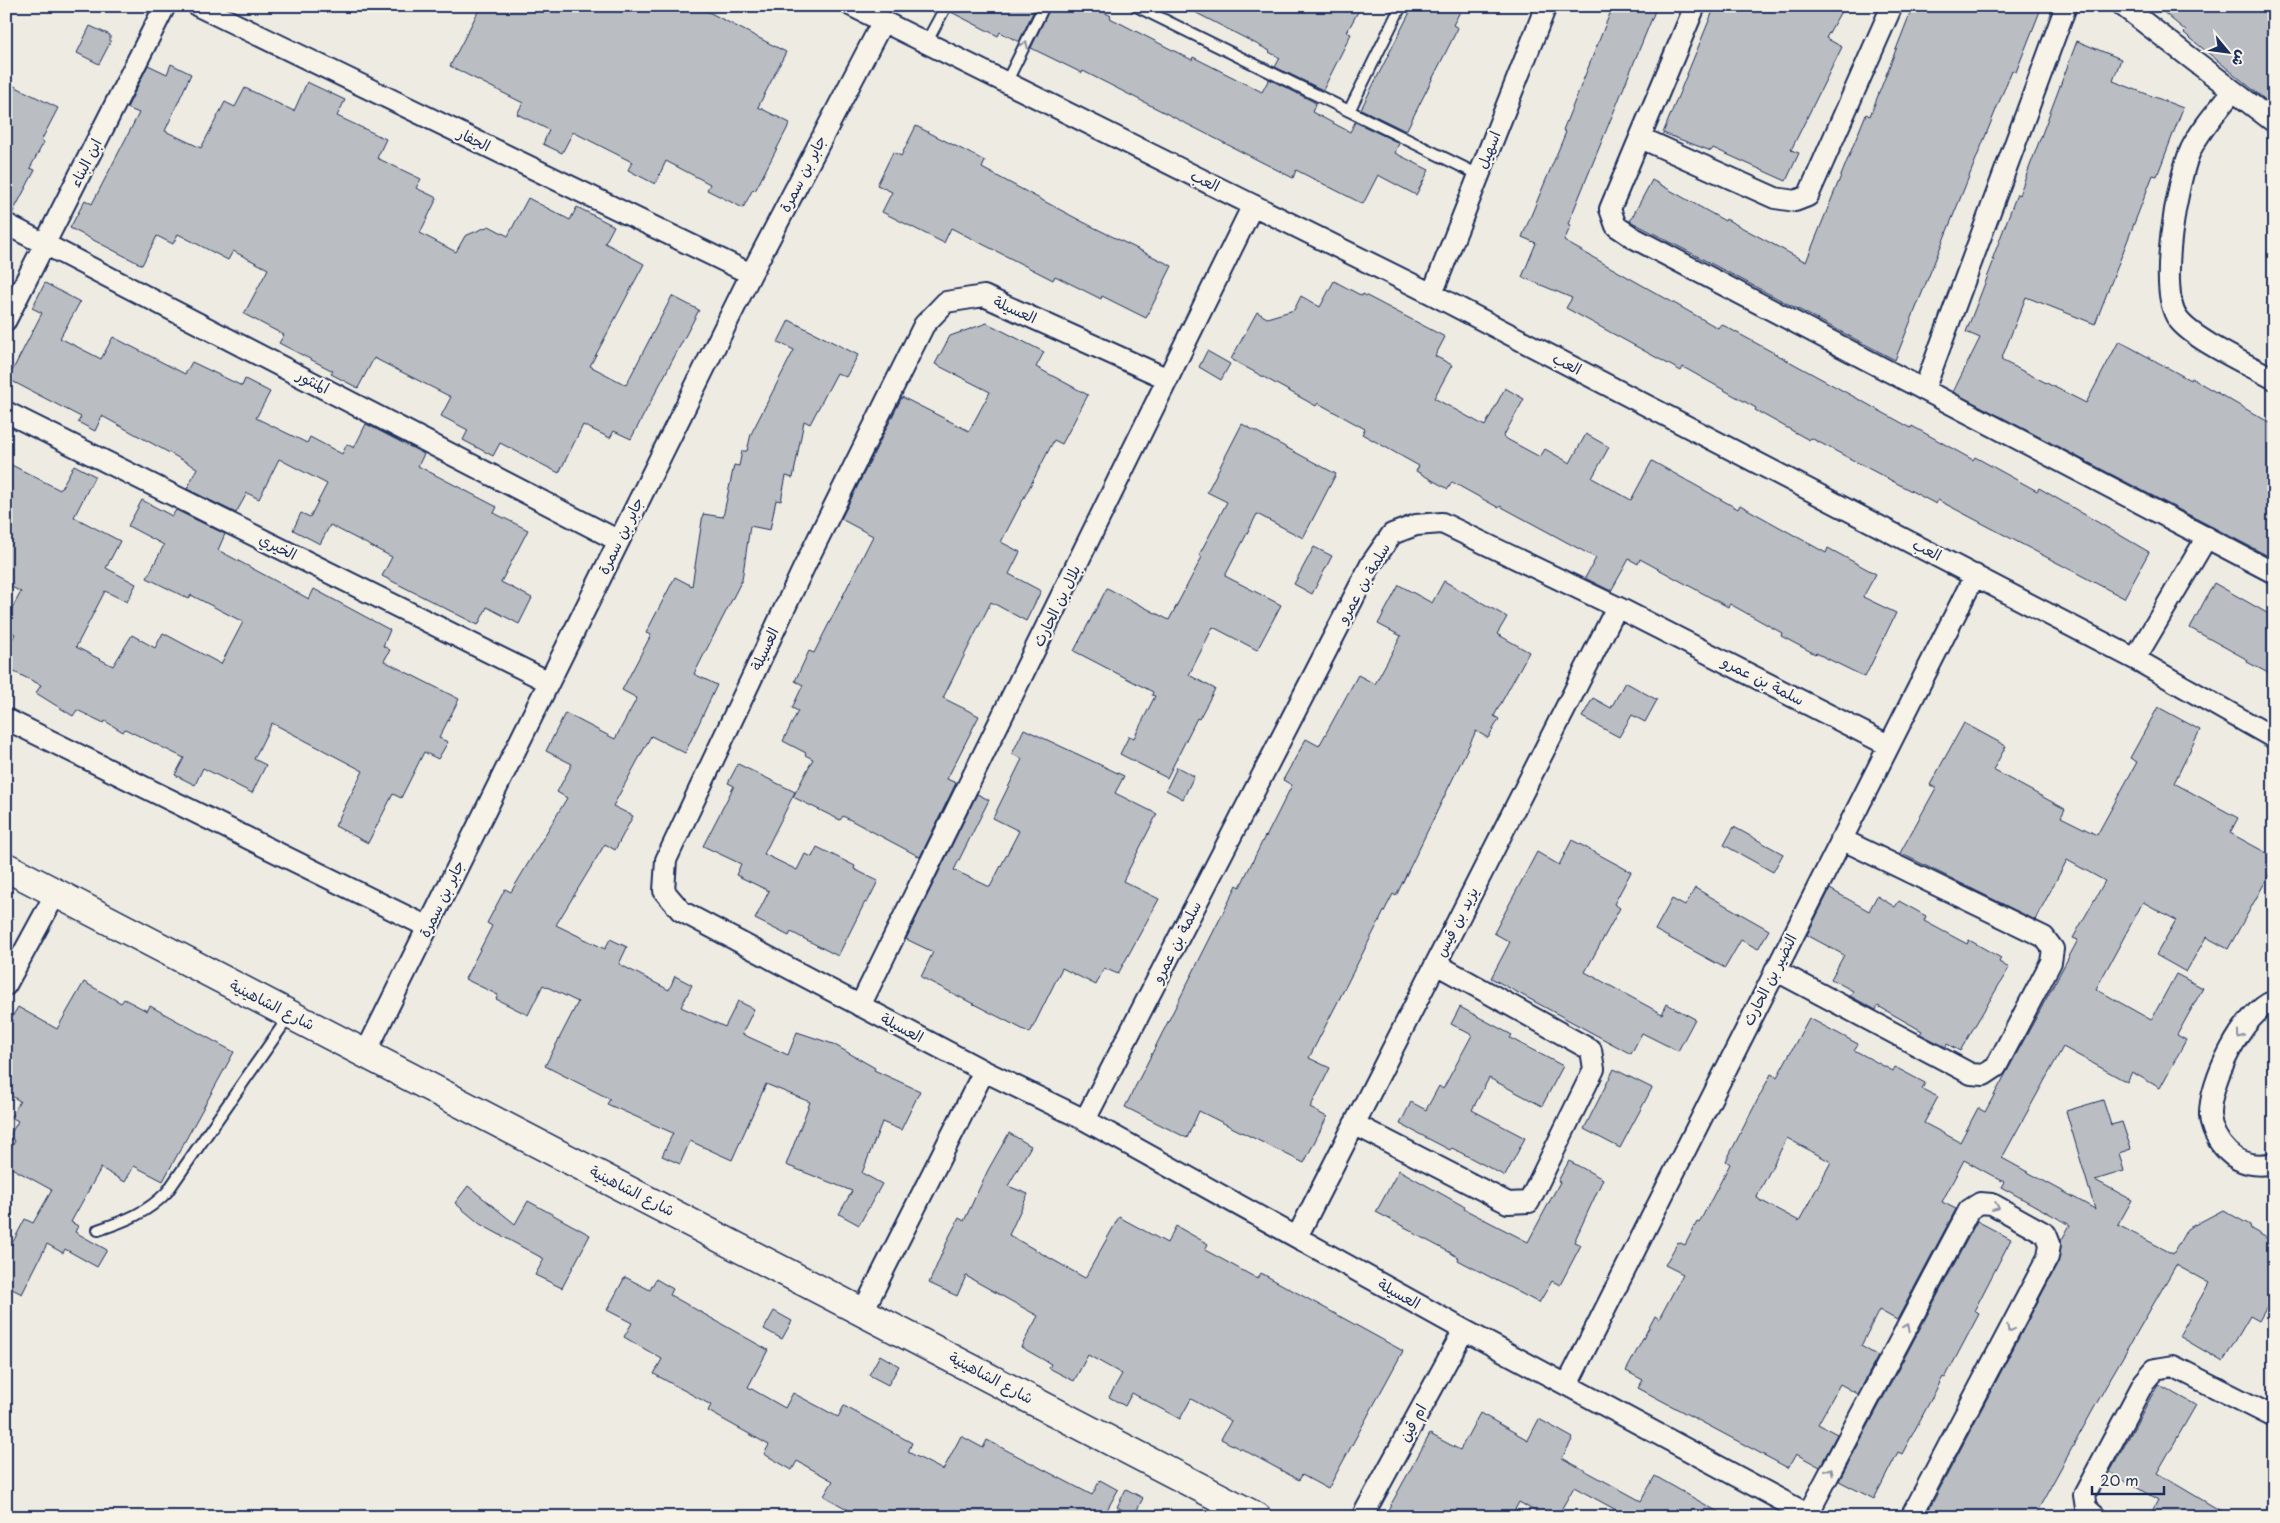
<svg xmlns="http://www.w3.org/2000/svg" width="2280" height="1523" viewBox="0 0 2280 1523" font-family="'Playpen Sans','Playpen Sans Arabic',sans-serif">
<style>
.building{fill:#babdc2;stroke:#1b2f5e;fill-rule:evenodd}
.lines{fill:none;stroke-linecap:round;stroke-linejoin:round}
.lane-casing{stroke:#1b2f5e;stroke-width:14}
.street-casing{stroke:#1b2f5e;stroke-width:24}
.secondary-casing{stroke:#1b2f5e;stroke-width:31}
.lane{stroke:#f7f3e8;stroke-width:10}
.street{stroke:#f7f3e8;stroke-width:20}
.secondary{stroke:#f7f3e8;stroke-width:28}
.oneway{stroke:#8991a3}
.labels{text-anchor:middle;stroke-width:4.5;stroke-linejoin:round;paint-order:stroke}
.street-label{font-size:15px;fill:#1b2f5e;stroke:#f7f3e8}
</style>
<rect width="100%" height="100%" fill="#eeebe2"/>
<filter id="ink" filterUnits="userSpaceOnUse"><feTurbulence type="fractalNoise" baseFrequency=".02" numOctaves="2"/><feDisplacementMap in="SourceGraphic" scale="10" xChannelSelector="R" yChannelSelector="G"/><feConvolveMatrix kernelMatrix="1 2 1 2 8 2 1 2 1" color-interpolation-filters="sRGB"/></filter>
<g filter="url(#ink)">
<path class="building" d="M 481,6 L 697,6 L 786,52 L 758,107 L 790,123 L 755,191 L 753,189 L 743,208 L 707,190 L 710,184 L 666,161 L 655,184 L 628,170 L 632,162 L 573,132 L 562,153 L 543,144 L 549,130 L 517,114 L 523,103 L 450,66 Z
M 953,6 L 1036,6 L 1019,42 L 1000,32 L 998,36 L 951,12 Z
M 1051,6 L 1093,6 L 1111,16 L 1110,18 L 1192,60 L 1193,57 L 1262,92 L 1269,79 L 1316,103 L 1312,112 L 1350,132 L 1355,122 L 1399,143 L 1395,153 L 1429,170 L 1416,195 L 1378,175 L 1363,204 L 1296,170 L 1293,178 L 1083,71 L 1082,73 L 1031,48 Z
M 1183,6 L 1361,6 L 1347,32 L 1351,34 L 1323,90 L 1275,67 L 1280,58 L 1269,52 L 1270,51 Z
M 1413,6 L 1463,6 L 1453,25 L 1458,28 L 1406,131 L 1361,109 Z
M 1613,6 L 1657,6 L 1568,224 L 1571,225 L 1564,241 L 1718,328 L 1721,324 L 1911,428 L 1912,426 L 1973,460 L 1975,457 L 2037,491 L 2039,488 L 2149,552 L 2124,598 L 1938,500 L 1936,504 L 1811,438 L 1809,440 L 1755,410 L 1756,408 L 1683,367 L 1681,371 L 1566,308 L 1572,298 L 1522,277 L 1536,243 L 1522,237 L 1566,132 L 1563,130 Z
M 1715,6 L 1844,6 L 1826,38 L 1842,47 L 1791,150 L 1799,153 L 1786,181 L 1713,148 L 1711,151 L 1663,133 Z
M 1913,6 L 2042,6 L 2016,72 L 2012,70 L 1895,360 L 1630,221 L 1652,180 L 1725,221 L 1726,219 L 1806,262 L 1866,114 L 1870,116 Z
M 2156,6 L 2274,6 L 2274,107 L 2184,33 L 2186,31 Z
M 90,26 L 110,35 L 110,43 L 99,64 L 77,53 Z
M 2077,41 L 2121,59 L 2113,81 L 2183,108 L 2157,176 L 2153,175 L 2095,324 L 2026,297 L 2001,360 L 2086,403 L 2119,341 L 2190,380 L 2191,378 L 2274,425 L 2274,559 L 1953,392 L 1980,338 L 1966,332 L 1994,260 L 1992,260 L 2017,194 L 2019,195 Z
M 171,64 L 191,74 L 165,131 L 201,148 L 225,102 L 235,107 L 245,88 L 294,111 L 307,82 L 345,100 L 337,116 L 386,139 L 377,158 L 421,179 L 416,188 L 437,198 L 420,233 L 456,252 L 465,236 L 489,226 L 508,236 L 528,198 L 570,220 L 577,207 L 614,226 L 605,243 L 644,264 L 590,366 L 626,385 L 672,296 L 699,310 L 631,439 L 614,431 L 610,438 L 583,425 L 559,473 L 500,443 L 493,456 L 463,440 L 468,430 L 441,416 L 451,397 L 374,358 L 358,388 L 331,374 L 333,371 L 279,343 L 284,335 L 244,314 L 268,269 L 233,251 L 228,260 L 178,234 L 173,244 L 157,236 L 142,265 L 70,228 L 85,200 L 92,204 L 139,113 L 127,108 L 148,65 L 167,74 Z
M 6,82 L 58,108 L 41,141 L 44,142 L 30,168 L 35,170 L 12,214 L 6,212 Z
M 916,126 L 985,161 L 982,168 L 1083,222 L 1172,266 L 1146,318 L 1102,296 L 1101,299 L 1055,276 L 1053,280 L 951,228 L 944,243 L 882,212 L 892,192 L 877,185 L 893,152 L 901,156 Z
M 1334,281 L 1362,296 L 1363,294 L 1445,337 L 1435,356 L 1452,365 L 1434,398 L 1485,426 L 1505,388 L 1524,399 L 1503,437 L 1540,457 L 1545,449 L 1570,463 L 1586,434 L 1609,447 L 1592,478 L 1631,500 L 1652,461 L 1738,509 L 1740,505 L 1826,553 L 1828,548 L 1876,574 L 1863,597 L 1896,613 L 1865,677 L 1816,653 L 1815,654 L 1781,636 L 1782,633 L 1730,604 L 1728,607 L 1640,559 L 1638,564 L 1629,559 L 1611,591 L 1585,578 L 1596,558 L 1500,506 L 1499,508 L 1452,482 L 1448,489 L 1416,471 L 1419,466 L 1362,434 L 1365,429 L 1318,403 L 1316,406 L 1231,359 L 1257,312 L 1267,318 L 1294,310 L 1301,296 L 1320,307 Z
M 45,283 L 80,302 L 60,338 L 101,359 L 113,337 L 185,374 L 192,362 L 242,386 L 245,379 L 270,392 L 256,418 L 307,443 L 310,437 L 342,454 L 347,444 L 354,448 L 366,424 L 424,454 L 418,466 L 497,507 L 494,513 L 528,530 L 501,582 L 532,598 L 519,624 L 487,607 L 478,625 L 382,576 L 392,557 L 330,525 L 320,544 L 293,530 L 301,513 L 310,517 L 327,484 L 279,459 L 259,499 L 247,493 L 236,513 L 187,489 L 197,468 L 102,416 L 95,431 L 78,422 L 81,417 L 8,379 L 42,313 L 32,308 Z
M 789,320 L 858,355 L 846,377 L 837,373 L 810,424 L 804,421 L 793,478 L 786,476 L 781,501 L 776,500 L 770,530 L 750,526 L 742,580 L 694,674 L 717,685 L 685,753 L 651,736 L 613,806 L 633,816 L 615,850 L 605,844 L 556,925 L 605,949 L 610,939 L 627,947 L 619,964 L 669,990 L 675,976 L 692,985 L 681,1007 L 725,1027 L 738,1001 L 754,1009 L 742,1034 L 788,1055 L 797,1032 L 833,1044 L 875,1068 L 874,1070 L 920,1091 L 901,1130 L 882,1122 L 862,1173 L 882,1184 L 859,1225 L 839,1214 L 852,1191 L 786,1165 L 810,1102 L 766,1084 L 732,1160 L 690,1141 L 680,1164 L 662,1156 L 673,1133 L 607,1104 L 610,1099 L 545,1066 L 578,1002 L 543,985 L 528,1015 L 496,999 L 498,995 L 465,979 L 492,926 L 487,923 L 505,889 L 511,892 L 567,798 L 557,792 L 572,764 L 546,751 L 565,713 L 615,739 L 637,698 L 622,690 L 651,635 L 646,633 L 675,577 L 692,586 L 703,514 L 723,517 L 734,465 L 739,466 L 742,451 L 747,451 L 751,434 L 794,350 L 778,342 Z
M 987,323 L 1044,352 L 1036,367 L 1088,395 L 1062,444 L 1054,440 L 1001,542 L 1020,552 L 1009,574 L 1041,591 L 1026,621 L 991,602 L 943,698 L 979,716 L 947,779 L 956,783 L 920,857 L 843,816 L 840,820 L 793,797 L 813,759 L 805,755 L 806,753 L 783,741 L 798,711 L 792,708 L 803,685 L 795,681 L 809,651 L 814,653 L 873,536 L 841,519 L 902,397 L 969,431 L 990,392 L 935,364 L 950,336 Z
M 1207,351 L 1230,364 L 1221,380 L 1199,367 Z
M 1242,424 L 1336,474 L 1303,538 L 1257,514 L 1225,576 L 1281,605 L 1257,650 L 1213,627 L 1189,675 L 1215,689 L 1199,719 L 1197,718 L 1167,778 L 1120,754 L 1129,736 L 1134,738 L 1155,696 L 1152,695 L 1153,692 L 1074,651 L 1107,588 L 1169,620 L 1202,557 L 1199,555 L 1227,502 L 1207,492 Z
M 6,462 L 60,490 L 74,465 L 95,476 L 74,517 L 120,541 L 106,568 L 136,584 L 127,602 L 105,591 L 76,647 L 113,666 L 132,635 L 155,648 L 163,633 L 221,664 L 243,622 L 191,595 L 189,599 L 147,578 L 164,545 L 128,526 L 142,500 L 172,516 L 176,510 L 225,534 L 218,550 L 309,599 L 314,589 L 390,630 L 383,646 L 390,650 L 384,661 L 459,699 L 439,738 L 448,742 L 438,759 L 424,752 L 401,798 L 393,794 L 368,843 L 335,826 L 363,771 L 272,723 L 254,759 L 266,765 L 252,793 L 203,768 L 195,785 L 175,775 L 184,758 L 125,729 L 123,732 L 105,721 L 104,723 L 77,710 L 73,716 L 36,693 L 41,685 L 6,668 L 6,652 L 15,634 L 6,629 L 6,619 L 21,592 L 6,584 Z
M 1314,547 L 1332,556 L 1312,594 L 1294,584 Z
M 1444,581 L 1507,617 L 1497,634 L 1529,652 L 1494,716 L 1499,719 L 1488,738 L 1476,731 L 1396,896 L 1393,894 L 1309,1058 L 1330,1068 L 1310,1108 L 1327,1117 L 1304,1163 L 1199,1111 L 1187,1138 L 1125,1107 L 1237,885 L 1240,887 L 1265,836 L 1266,837 L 1292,785 L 1283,780 L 1306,739 L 1319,746 L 1358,675 L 1375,684 L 1401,636 L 1378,624 L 1399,585 L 1432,603 Z
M 2214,583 L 2274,617 L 2274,676 L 2247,662 L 2248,660 L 2190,628 Z
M 1625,682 L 1657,700 L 1645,722 L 1632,715 L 1619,737 L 1582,717 L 1593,698 L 1611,708 Z
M 2158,707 L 2200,730 L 2174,783 L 2238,818 L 2230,833 L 2274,857 L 2274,866 L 2228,949 L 2206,937 L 2186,972 L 2156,955 L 2176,920 L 2143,902 L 2096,989 L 2151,1020 L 2176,974 L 2203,988 L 2177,1035 L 2186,1040 L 2160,1088 L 2132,1072 L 2127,1082 L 2063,1047 L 2002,1158 L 2095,1209 L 2066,1111 L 2103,1100 L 2111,1125 L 2122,1122 L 2131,1149 L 2119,1153 L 2124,1171 L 2095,1180 L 2132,1200 L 2118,1225 L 2173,1254 L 2187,1229 L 2223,1210 L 2250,1225 L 2251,1229 L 2274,1242 L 2274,1294 L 2259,1321 L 2250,1316 L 2223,1362 L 2179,1336 L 2209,1283 L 2176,1265 L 2110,1379 L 2034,1517 L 1925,1517 L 2058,1263 L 2061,1241 L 2070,1225 L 2001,1187 L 2004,1182 L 1964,1160 L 1942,1202 L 1956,1209 L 1897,1320 L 1879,1310 L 1861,1346 L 1878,1356 L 1858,1394 L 1840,1384 L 1818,1424 L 1837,1434 L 1820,1467 L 1796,1454 L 1788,1468 L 1638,1388 L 1643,1380 L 1626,1371 L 1655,1316 L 1659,1319 L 1683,1274 L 1665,1265 L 1678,1242 L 1685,1245 L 1697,1222 L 1699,1223 L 1730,1164 L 1726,1161 L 1771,1074 L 1777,1077 L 1809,1018 L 1858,1044 L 1854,1050 L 1893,1071 L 1895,1067 L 1925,1083 L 1922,1089 L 1938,1097 L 1924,1123 L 1960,1142 L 1978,1108 L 1985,1112 L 2078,940 L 2073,938 L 2105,881 L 2067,860 L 2035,920 L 1900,853 L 1936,788 L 1930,785 L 1964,723 L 2006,746 L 1993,770 L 2065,809 L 2061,817 L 2097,835 L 2137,762 L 2130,758 ZM 1787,1138 L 1831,1162 L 1799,1221 L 1758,1199 L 1757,1196 Z
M 1024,729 L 1124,776 L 1115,793 L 1157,814 L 1123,881 L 1159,899 L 1118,974 L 1104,968 L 1096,985 L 1062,968 L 1030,1033 L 921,977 L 933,952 L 906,939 L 977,794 L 989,800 L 954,870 L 990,887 L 1019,831 L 993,818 L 1022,759 L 1012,754 Z
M 738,764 L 795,792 L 764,854 L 797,870 L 805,854 L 812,857 L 817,847 L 855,866 L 854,869 L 878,881 L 867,903 L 865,902 L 838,956 L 791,932 L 789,936 L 755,919 L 769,891 L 736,875 L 741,864 L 703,846 L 734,786 L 728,783 Z
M 1177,767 L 1194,776 L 1183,799 L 1166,790 Z
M 1734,827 L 1783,854 L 1773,872 L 1724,845 Z
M 1572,840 L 1631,872 L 1614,904 L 1620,908 L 1585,972 L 1662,1014 L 1667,1004 L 1695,1019 L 1678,1051 L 1642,1033 L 1631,1054 L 1491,978 L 1510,942 L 1494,933 L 1537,852 L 1559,865 Z
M 1695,888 L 1769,930 L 1758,949 L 1741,940 L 1725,968 L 1655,930 L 1672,899 L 1685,906 Z
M 1830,889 L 1869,911 L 1877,896 L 1895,907 L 1899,901 L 1926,916 L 1924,921 L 1967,944 L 1969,940 L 2001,958 L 1999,962 L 2009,968 L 1960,1051 L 1947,1044 L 1946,1047 L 1920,1034 L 1922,1031 L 1878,1006 L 1876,1010 L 1850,996 L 1853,991 L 1831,979 L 1844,955 L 1807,935 Z
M 84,982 L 121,1003 L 124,999 L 147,1011 L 150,1006 L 234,1052 L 163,1181 L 134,1166 L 125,1182 L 101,1168 L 71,1222 L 78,1226 L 75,1232 L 107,1250 L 97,1267 L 65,1249 L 63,1253 L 47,1244 L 22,1294 L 6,1286 L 6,1255 L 25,1219 L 33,1223 L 52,1190 L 6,1165 L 6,1157 L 15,1141 L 9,1137 L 18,1121 L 11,1117 L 20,1101 L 6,1093 L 6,1027 L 18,1007 L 57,1029 Z
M 1460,1007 L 1512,1035 L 1510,1038 L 1563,1066 L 1542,1106 L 1489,1078 L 1472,1110 L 1525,1138 L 1505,1176 L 1452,1148 L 1450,1150 L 1400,1124 L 1411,1102 L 1426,1110 L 1439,1086 L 1443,1089 L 1472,1035 L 1451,1024 Z
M 1614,1069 L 1652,1088 L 1620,1148 L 1584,1129 Z
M 1009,1133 L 1031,1146 L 1008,1186 L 1028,1194 L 1009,1235 L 1085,1278 L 1119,1217 L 1167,1243 L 1176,1226 L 1208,1244 L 1205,1250 L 1258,1279 L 1261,1273 L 1403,1351 L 1328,1489 L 1302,1475 L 1299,1480 L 1240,1448 L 1240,1449 L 1221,1439 L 1231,1421 L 1191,1399 L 1180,1419 L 1132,1393 L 1125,1406 L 1109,1397 L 1122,1374 L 1088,1355 L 1074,1381 L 1049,1368 L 1051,1364 L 1021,1347 L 1038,1316 L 966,1276 L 957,1296 L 929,1283 L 950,1235 L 959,1218 L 964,1221 L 988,1170 Z
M 1569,1161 L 1603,1179 L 1574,1242 L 1581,1245 L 1560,1285 L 1552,1281 L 1539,1303 L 1458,1260 L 1459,1258 L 1451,1253 L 1413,1233 L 1414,1232 L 1376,1212 L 1399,1170 L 1465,1207 L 1464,1209 L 1528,1242 L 1560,1182 L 1558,1181 Z
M 468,1186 L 515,1224 L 528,1201 L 590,1235 L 562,1288 L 535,1275 L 544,1259 L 480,1224 L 455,1203 Z
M 1977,1221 L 2011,1239 L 1974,1311 L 1979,1314 L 1945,1378 L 1943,1377 L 1902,1454 L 1898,1452 L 1874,1499 L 1839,1481 Z
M 625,1277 L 650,1290 L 656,1279 L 673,1289 L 670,1295 L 768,1350 L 748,1387 L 785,1408 L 793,1393 L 838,1417 L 844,1406 L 912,1443 L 908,1452 L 943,1470 L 961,1436 L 983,1448 L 987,1440 L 1092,1495 L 1100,1480 L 1118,1490 L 1103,1517 L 861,1517 L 824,1496 L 833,1481 L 797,1461 L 792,1470 L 764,1454 L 769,1445 L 708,1411 L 711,1405 L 654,1374 L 662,1359 L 624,1337 L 632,1323 L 607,1310 Z
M 774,1311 L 792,1321 L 782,1339 L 764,1329 Z
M 880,1355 L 899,1366 L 888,1385 L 869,1375 Z
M 2158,1384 L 2196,1405 L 2157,1473 L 2231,1517 L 2149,1517 L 2158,1500 L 2110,1472 Z
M 1480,1413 L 1528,1440 L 1539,1419 L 1573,1438 L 1562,1458 L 1641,1501 L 1655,1476 L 1727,1517 L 1629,1517 L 1574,1487 L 1557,1517 L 1545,1517 L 1519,1502 L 1511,1517 L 1384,1517 L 1430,1434 L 1460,1450 Z
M 1126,1489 L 1143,1498 L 1134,1516 L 1117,1507 Z"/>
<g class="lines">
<g class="lane-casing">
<path id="lane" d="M 1136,6 L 1479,175
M 926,43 L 946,6
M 1006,83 L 1044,6
M 1349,111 L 1401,6
M 98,1230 C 125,1221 147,1213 167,1192 L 290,1015"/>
</g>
<g class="street-casing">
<path id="street" d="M 198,6 L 751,274
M 852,6 L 1432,294 L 2135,659 L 2274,738
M 1695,6 L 1610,209 L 1616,226 L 1634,238 L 2274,573
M 2123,6 L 2274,122
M 2233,91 C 2218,110 2202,127 2191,149 C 2177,180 2157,291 2178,319 C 2192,339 2251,366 2274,379
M 1641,138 L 1775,198 L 1795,201 L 1808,196 L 1892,6
M 6,224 L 619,541
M 1432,294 L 1546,6
M 6,320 L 165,6
M 1168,379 L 984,296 L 946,302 L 924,325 L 805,565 L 666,860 L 664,891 L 681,911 L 984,1071 L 1085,1120 L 1464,1330 L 1813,1517
M 1924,390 L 2066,6
M 6,412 L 549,682
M 2135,659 L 2207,537
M 6,719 L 428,927
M 1775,970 L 1971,1074 L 1984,1075 L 1996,1067 L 2051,962 L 2053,949 L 2044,937 L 1841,839
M 6,985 L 56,893
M 2274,1001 C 2243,1012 2209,1083 2210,1115 C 2211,1130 2218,1142 2228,1152 C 2240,1164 2257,1167 2274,1163
M 860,1006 L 1253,205
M 365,1054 L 751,274 L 883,21
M 1085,1120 L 1371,564 L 1392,534 L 1416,525 L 1442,523 L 1617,607 L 1888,745
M 1354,1124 L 1508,1203 L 1529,1202 L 1594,1069 L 1591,1050 L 1436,964
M 1297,1237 L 1617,607
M 863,1311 L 984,1071
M 1567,1385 L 1975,575
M 1808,1514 L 1969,1210 L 1980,1203 L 1992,1204 L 2046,1234 L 2050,1244 L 2048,1257 L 1911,1517
M 1362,1517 L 1464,1330
M 2096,1517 L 2086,1508 L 2084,1495 L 2144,1382 L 2155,1369 L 2173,1366 L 2274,1417"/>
</g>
<g class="secondary-casing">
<path id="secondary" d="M 6,867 L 1257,1517"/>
</g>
<use href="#lane" class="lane"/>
<use href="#street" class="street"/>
<use href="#secondary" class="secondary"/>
</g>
<defs><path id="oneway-chevron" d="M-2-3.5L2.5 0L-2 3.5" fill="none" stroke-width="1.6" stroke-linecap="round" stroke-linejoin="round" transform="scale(1.25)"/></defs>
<g class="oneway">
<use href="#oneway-chevron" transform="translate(1025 45) rotate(-64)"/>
<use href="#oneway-chevron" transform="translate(2240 1035) rotate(126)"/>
<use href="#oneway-chevron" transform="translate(1996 1207) rotate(23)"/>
<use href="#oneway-chevron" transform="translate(1907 1327) rotate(-62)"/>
<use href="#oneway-chevron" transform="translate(2010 1329) rotate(118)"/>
<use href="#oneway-chevron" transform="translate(1830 1471) rotate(-62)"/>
</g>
</g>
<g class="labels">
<g class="street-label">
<text transform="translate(474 140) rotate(26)" y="5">الجفار</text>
<text transform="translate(1489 150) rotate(-68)" y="5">اسهيل</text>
<text transform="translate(86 163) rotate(-63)" y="5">ابن البناء</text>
<text transform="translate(803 174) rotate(-63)" y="5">جابر بن سمرة</text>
<text transform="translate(1205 181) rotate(26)" y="5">العب</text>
<text transform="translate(1015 310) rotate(24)" y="5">العسيلة</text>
<text transform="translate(1567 364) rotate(27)" y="5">العب</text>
<text transform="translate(313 382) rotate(27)" y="5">المنثور</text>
<text transform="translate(621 536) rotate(-64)" y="5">جابر بن سمرة</text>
<text transform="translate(278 547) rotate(27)" y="5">الخيري</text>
<text transform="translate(1927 550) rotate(27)" y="5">العب</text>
<text transform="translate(1364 583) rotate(-60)" y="5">سلمة بن عمرو</text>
<text transform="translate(1057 606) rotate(-64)" y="5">بلال بن الحارث</text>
<text transform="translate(765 649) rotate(-65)" y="5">العسيلة</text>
<text transform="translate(1763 681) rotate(27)" y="5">سلمة بن عمرو</text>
<text transform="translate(442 899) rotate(-64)" y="5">جابر بن سمرة</text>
<text transform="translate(1457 922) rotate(-63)" y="5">يزيد بن قيس</text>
<text transform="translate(1177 942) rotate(-63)" y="5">سلمة بن عمرو</text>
<text transform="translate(1770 980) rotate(-63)" y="5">النضير بن الحارث</text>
<text transform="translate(272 1005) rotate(27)" y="5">شارع الشاهينية</text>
<text transform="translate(902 1028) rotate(28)" y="5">العسيلة</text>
<text transform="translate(632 1191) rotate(27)" y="5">شارع الشاهينية</text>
<text transform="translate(1399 1294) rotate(29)" y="5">العسيلة</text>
<text transform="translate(991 1378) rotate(28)" y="5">شارع الشاهينية</text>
<text transform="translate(1413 1423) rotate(-61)" y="5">ام قين</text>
</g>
</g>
<rect width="2280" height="1523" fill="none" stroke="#f7f3e8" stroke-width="25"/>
<rect x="12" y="12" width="2255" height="1498" fill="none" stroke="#1b2f5e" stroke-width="2" filter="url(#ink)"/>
<g transform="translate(2228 52) rotate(119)" stroke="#f7f3e8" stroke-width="4" paint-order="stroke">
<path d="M0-4L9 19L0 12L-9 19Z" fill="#1b2f5e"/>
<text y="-8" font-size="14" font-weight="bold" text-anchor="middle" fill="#1b2f5e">ش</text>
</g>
<path d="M2092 1486v8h72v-8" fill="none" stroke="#1b2f5e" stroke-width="2.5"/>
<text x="2100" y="1486" font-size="15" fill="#1b2f5e" stroke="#f7f3e8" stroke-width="4" paint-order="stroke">20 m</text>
</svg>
